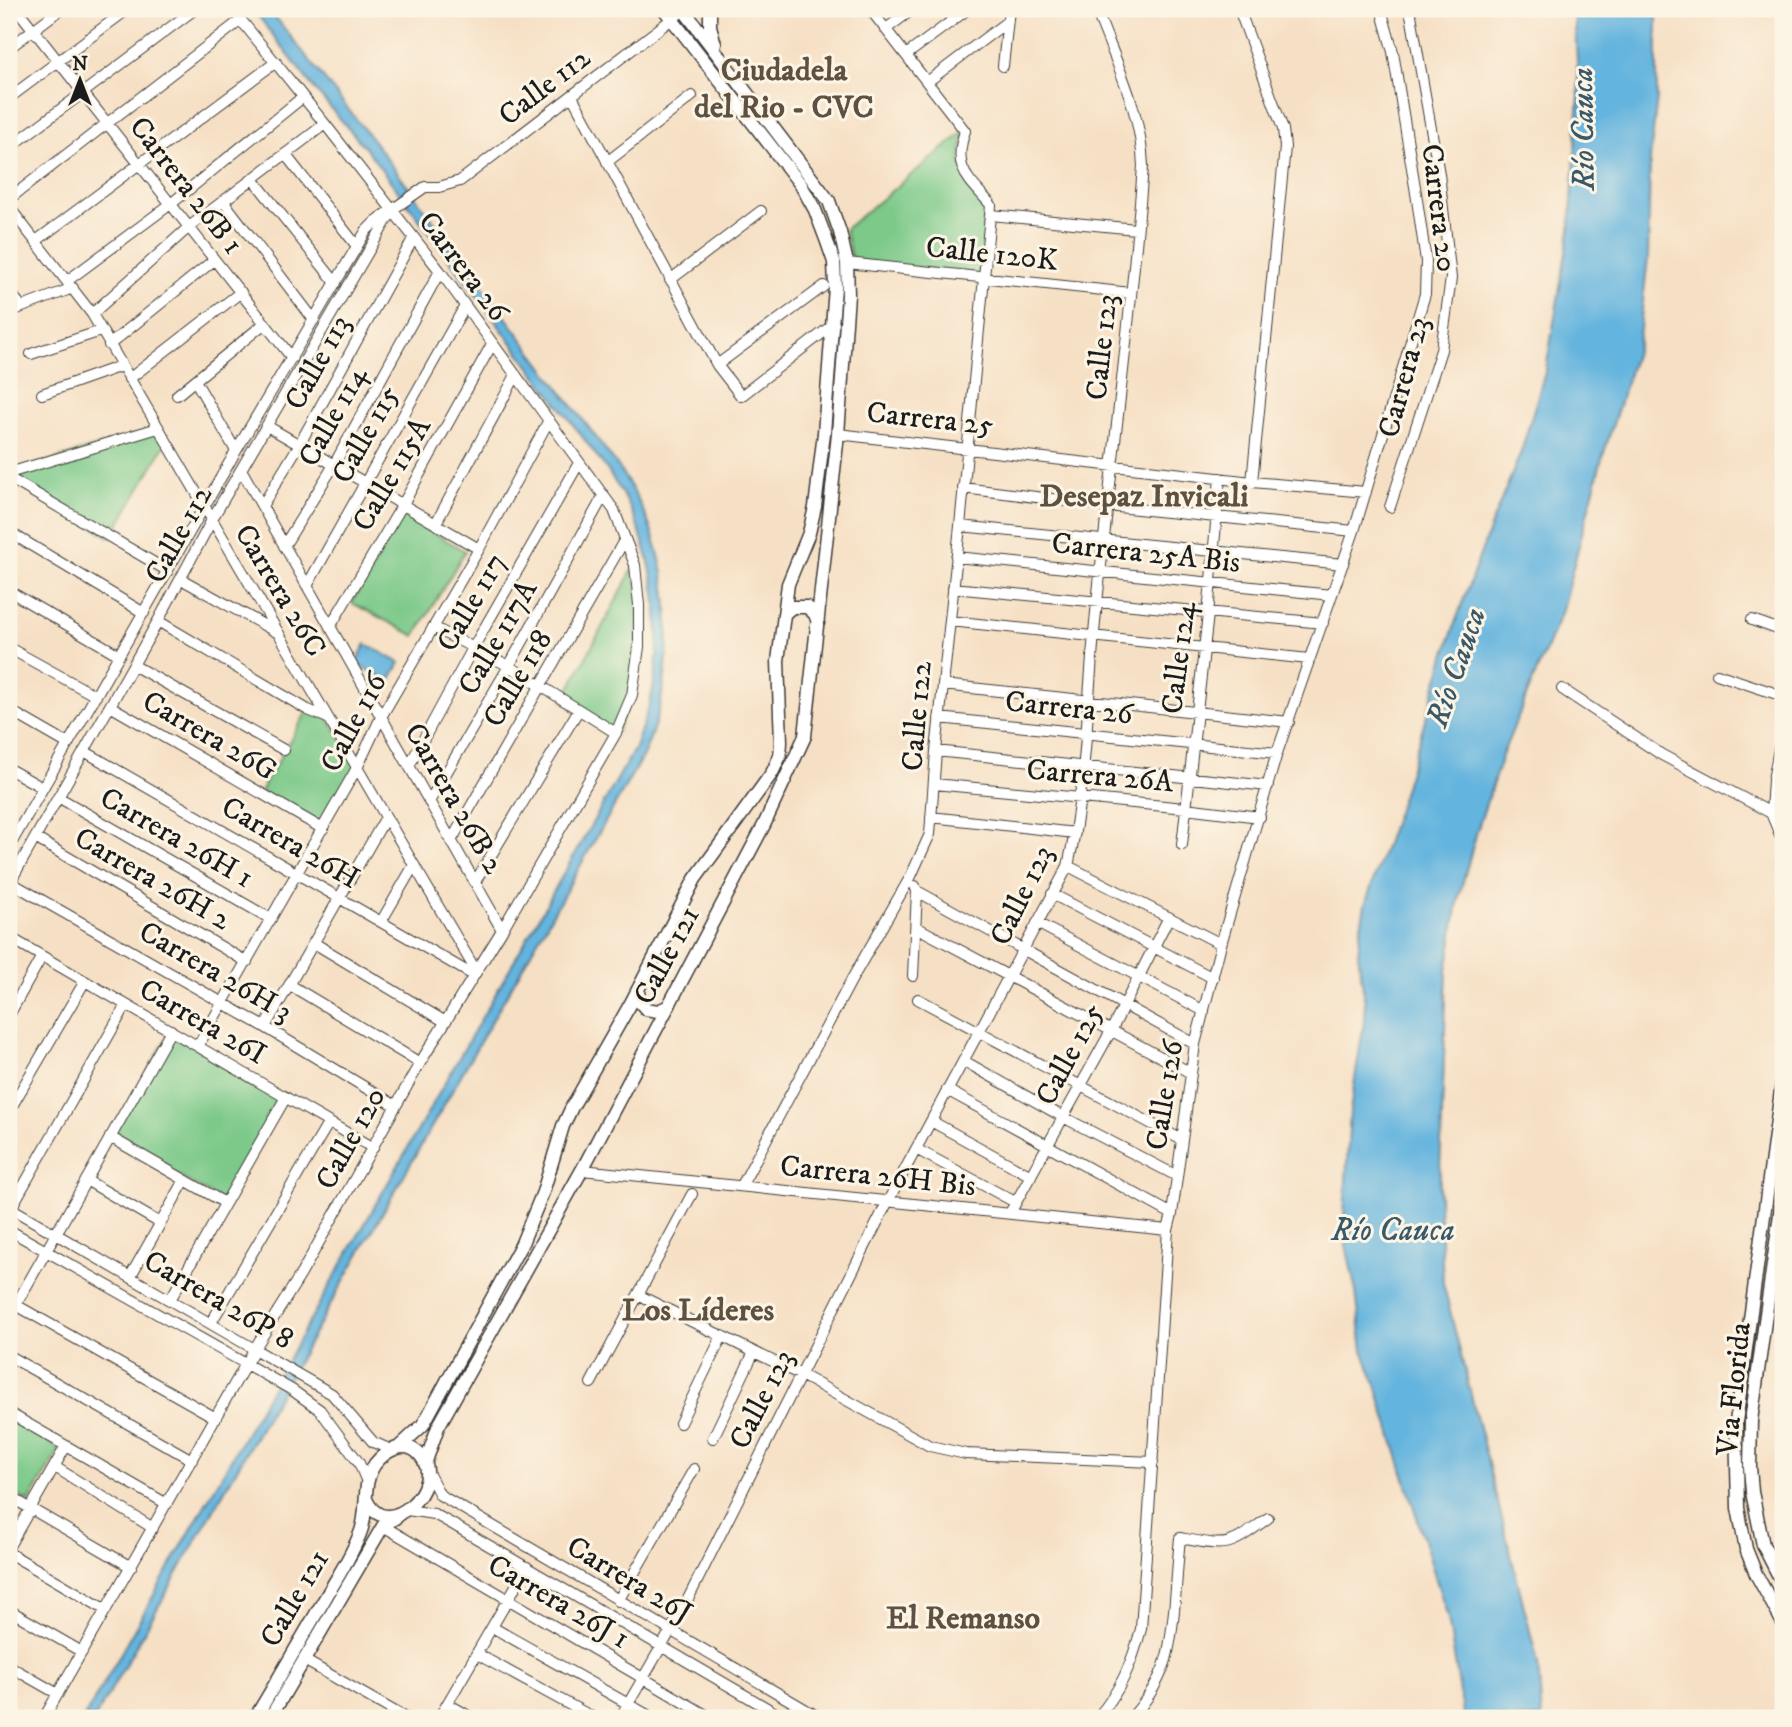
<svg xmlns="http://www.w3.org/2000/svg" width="1792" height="1727" viewBox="0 0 1792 1727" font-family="'IM FELL DW Pica',serif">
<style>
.green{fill:#7bc989;stroke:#4c7252;stroke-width:2}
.water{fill:#64b4de;stroke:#40687d;stroke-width:2}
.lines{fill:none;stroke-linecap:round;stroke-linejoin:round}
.minor-casing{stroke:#3d3935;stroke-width:12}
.major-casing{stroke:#3d3935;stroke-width:15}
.minor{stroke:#fff;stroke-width:10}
.major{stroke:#fff;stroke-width:12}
.labels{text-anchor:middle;stroke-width:6;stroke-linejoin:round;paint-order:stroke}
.street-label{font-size:30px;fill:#1c1c1c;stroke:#fcf5e5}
.neighbourhood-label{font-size:32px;font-weight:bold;fill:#5f5141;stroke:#fcf5e5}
.water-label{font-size:32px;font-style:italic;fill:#39596a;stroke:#fcf5e5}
</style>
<rect width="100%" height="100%" fill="#fcf5e5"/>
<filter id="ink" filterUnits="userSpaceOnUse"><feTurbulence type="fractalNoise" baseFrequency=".0143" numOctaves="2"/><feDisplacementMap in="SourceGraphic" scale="14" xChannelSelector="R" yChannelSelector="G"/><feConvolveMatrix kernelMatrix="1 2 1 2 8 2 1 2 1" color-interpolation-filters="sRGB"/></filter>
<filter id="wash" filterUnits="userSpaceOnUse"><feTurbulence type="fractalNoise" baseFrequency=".00686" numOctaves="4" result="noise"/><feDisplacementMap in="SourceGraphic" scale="28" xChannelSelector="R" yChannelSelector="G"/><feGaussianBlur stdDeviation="1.57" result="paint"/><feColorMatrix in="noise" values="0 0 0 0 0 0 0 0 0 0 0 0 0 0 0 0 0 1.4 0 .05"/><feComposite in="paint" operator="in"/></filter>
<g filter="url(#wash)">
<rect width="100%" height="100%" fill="#f6e0c5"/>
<path class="green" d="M 965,131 L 960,162 L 991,205 L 984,276 L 852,263 L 845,229 Z
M 158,428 L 166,443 L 111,538 L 9,473 Z
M 403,515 L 465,551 L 415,636 L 352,603 Z
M 635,565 L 639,605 L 632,695 L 616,733 L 563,701 Z
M 308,710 L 328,718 L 358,766 L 323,829 L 260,792 Z
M 171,1030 L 286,1097 L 225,1203 L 110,1137 Z
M 9,1420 L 60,1449 L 29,1502 L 9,1491 Z"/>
<path class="water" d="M 253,9 L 269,9 L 375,143 L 617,465 C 625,477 633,489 639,502 C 670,563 674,634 661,701 C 658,718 651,735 645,752 L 95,1718 L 84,1718 L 635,748 C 640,732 646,717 650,702 C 666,638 657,567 630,508 C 624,495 615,483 608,471 L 367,150 L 316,91 Z
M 1574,9 L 1657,9 L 1657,98 L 1650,159 L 1648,258 L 1638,345 L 1601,462 L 1561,613 L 1503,753 L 1477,831 L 1459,896 L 1447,971 L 1439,1203 L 1443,1283 L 1538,1663 L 1542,1718 L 1464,1718 L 1448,1618 L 1376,1385 L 1363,1350 L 1356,1292 L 1345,1240 L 1344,1216 L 1350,1111 L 1364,1022 L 1365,1003 L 1358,953 L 1361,927 L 1365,905 L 1399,806 L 1455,623 L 1491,525 L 1521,452 L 1546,369 L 1570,229 L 1579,96 Z
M 366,644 L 400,663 L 389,682 L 355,663 Z"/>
</g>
<g filter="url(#ink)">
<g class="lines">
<g class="minor-casing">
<path id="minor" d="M 17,9 L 292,358
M 1239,9 L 1283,129 L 1285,147 L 1252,482
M 886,29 L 913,9
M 9,48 L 61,9
M 906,55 L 968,9
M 1003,66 L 1009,9
M 927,82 L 1008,21
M 572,96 L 717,365 L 741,396 L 834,324
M 9,98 L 128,9
M 9,148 L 195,9
M 285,154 L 356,245
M 607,162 L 692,96
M 253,179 L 336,283
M 9,199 L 241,20
M 224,202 L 314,320
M 9,207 L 92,314 L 476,971
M 991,215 L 1136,229
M 36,241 L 276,62
M 847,263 L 1131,293
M 670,280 L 761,211
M 67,281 L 172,203 L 303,97
M 9,291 L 21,306
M 9,312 L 73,288
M 92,314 L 189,227 L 325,124
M 109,345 L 214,260
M 31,354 L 101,331
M 717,365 L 824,286
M 129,379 L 241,292
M 196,382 L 236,451
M 42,394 L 121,366
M 177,395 L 265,323
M 267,426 L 479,549
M 838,434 L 1252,482 L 1366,492
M 242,471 L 502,930
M 9,473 L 158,428
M 9,478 L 168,571
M 963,488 L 1108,506 L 1354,531
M 262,506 L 299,445 L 413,239
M 1390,507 L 1441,350 L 1451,278 L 1439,174 L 1410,9
M 436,523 L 516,375
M 960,526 L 1343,564
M 9,532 L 144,613
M 284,546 L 334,465 L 440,271
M 956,557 L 1332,595
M 181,579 L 278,633
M 307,586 L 465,306
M 953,588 L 1323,623
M 9,591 L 119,655
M 1752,620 L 1783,631
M 158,621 L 308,710 L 328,718
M 950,621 L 1309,659
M 330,627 L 403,504 L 492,344
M 433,627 L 509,666 L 616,733
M 9,648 L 96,696
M 133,665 L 284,750
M 1717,674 L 1783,696
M 943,685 L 1289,722
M 1562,689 L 1662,755 L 1771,813
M 110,706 L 323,829
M 9,710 L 68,744
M 939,718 L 1277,753
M 1783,729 L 1773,780 L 1771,813 L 1783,842
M 84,751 L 473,975
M 936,751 L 1268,786
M 409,766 L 473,648 L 579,463
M 9,769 L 43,788
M 934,784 L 1185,808 L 1260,817
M 58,797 L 271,919
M 429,802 L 509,666 L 604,495
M 931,817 L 1075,833
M 35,838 L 247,962
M 451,841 L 625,539
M 1182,845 L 1208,614 L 1220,478
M 9,847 L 236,451 L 366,231 L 376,221 L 425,187 L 439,187 L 460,181 L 685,9
M 1068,866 L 1221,944
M 10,882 L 265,1027 L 396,1106
M 475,882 L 578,711
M 9,884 L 158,621 L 215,514 L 392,211
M 917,891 L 1195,1044
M 1052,894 L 1213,978
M 381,922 L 414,865
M 1037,923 L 1204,1011
M 916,927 L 1191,1073
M 9,937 L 373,1148
M 314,943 L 444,1021
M 913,976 L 917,891 L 915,886
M 290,985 L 420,1063
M 918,999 L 1182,1140
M 9,1015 L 42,956
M 265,1027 L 386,817
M 198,1046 L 358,766 L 381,717 L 479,549 L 549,420
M 964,1061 L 1063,1117 L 1177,1176
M 947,1090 L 1172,1214
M 9,1111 L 85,981
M 931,1121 L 1031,1176
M 110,1137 L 225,1203
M 916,1149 L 1015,1202
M 582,1170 L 1168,1230
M 86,1180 L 160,1223
M 742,1185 L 852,979 L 911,876 L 930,834 L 936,751 L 960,526 L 991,205 C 968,178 952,169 965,131 L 870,9
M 9,1207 L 332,1394 L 373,1442 L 391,1450
M 11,1208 L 126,1005
M 1010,1213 L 1111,1031 L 1169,917
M 9,1230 L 292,1390 L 320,1410 L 359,1463 L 367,1482
M 130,1277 L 185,1180
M 638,1295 L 801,1375 L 930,1446 L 966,1454 L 1153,1462
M 170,1300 L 286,1097
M 16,1305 L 216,1418
M 9,1317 L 171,1030
M 211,1323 L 329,1122
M 9,1356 L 192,1460
M 591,1383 L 692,1194
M 9,1413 L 167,1504
M 680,1423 L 722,1336
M 713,1438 L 754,1352
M 55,1467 L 153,1528
M 427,1471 L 440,1495 L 820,1718
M 9,1496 L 131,1567
M 407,1510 L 434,1514 L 452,1524 L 784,1718
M 383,1526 L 711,1718
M 9,1546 L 66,1446
M 9,1553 L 106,1610
M 618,1601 L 694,1469
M 9,1610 L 82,1652
M 492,1627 L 653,1718
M 477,1654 L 594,1718
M 304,1660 L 406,1718
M 9,1666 L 58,1694
M 448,1704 L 472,1718
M 44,1718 L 255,1348 L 301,1274 L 420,1063 L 502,930 L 616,733 L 632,695 L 639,647 L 639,605 L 635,565 L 614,510 L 440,271 L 325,124 L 232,9
M 439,1718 L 527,1567
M 620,1718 L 682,1611 L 888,1201 L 1068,866 C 1088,779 1087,691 1097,603 C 1112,457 1132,312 1143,166 C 1141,109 1115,61 1096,9
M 1097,1718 C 1120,1692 1132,1663 1141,1629 L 1168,1230 L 1172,1214 L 1195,1044 L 1221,944 L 1277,753 L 1354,531 L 1425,294 L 1426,261 L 1416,193 L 1393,52 L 1381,9
M 1131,1718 C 1147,1701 1163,1676 1168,1652 C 1176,1616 1176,1575 1180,1538 C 1230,1547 1227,1548 1268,1518"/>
</g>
<g class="major-casing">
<path id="major" d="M 710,9 L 710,26 L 715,44
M 784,614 L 792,607 L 807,607 L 815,614 L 818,623
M 638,990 L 639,1001 L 646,1009 L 658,1011 L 669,1006
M 1783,1076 L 1736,1422 L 1738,1508 L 1746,1549 L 1756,1574 L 1783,1623
M 1783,1193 L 1751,1421 L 1750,1467 L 1752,1492 L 1763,1545 L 1783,1584
M 399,1447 L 423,1425 L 522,1243 L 543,1192 L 563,1126 L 572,1107 L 631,1003 L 695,879 L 772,773 L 780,756 L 781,742 L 778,661 L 788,584 L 809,533 L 815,507 L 824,433 L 835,287 L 834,262 L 826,239 L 815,210 L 801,185 L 664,9
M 425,1464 L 438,1427 L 582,1170 L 764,825 L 805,736 L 838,434 L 848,295 L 847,263 L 840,232 L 829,201 L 683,9
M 255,1718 C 278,1680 300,1641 323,1602 C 336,1579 352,1556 361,1531 C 369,1509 361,1484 375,1464 C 386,1450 406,1439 420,1455 C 448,1486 385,1545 366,1499
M 270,1718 L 383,1526 L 398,1516"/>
</g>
<use href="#minor" class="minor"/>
<use href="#major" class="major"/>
</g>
</g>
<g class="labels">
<g class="street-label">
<text transform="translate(544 86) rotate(-38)" y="10">Calle 112</text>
<text transform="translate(187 185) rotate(52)" y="10">Carrera 26B 1</text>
<text transform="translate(1440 208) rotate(83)" y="10">Carrera 20</text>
<text transform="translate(992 253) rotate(6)" y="10">Calle 120K</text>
<text transform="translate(464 266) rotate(53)" y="10">Carrera 26</text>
<text transform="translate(1101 347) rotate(-84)" y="10">Calle 123</text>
<text transform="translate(317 362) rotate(-61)" y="10">Calle 113</text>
<text transform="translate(1403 377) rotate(-75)" y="10">Carrera 23</text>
<text transform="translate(332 416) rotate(-61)" y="10">Calle 114</text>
<text transform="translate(930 418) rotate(6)" y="10">Carrera 25</text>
<text transform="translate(365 434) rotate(-61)" y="10">Calle 115</text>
<text transform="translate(391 474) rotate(-60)" y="10">Calle 115A</text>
<text transform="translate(178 534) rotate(-61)" y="10">Calle 112</text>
<text transform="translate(1146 552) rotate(6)" y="10">Carrera 25A Bis</text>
<text transform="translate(281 590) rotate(59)" y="10">Carrera 26C</text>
<text transform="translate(471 602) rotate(-60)" y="10">Calle 117</text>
<text transform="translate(497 637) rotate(-60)" y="10">Calle 117A</text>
<text transform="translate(1178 658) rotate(-83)" y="10">Calle 124</text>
<text transform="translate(517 678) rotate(-60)" y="10">Calle 118</text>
<text transform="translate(1069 707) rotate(6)" y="10">Carrera 26</text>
<text transform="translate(916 716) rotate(-85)" y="10">Calle 122</text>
<text transform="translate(353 722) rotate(-62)" y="10">Calle 116</text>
<text transform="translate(210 735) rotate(30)" y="10">Carrera 26G</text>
<text transform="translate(1100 775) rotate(5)" y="10">Carrera 26A</text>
<text transform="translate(455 798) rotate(60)" y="10">Carrera 26B 2</text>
<text transform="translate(177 837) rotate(30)" y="10">Carrera 26H 1</text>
<text transform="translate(291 842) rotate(30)" y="10">Carrera 26H</text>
<text transform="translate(153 878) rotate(30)" y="10">Carrera 26H 2</text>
<text transform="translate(1021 895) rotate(-64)" y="10">Calle 123</text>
<text transform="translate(666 955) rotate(-62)" y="10">Calle 121</text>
<text transform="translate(216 971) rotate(30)" y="10">Carrera 26H 3</text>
<text transform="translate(203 1021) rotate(30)" y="10">Carrera 26I</text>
<text transform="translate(1069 1054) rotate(-62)" y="10">Calle 125</text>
<text transform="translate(1164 1095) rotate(-81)" y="10">Calle 126</text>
<text transform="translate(350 1138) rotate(-61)" y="10">Calle 120</text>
<text transform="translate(878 1175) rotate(6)" y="10">Carrera 26H Bis</text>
<text transform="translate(219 1299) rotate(30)" y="10">Carrera 26P 8</text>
<text transform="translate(1733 1389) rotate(-84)" y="10">Via Florida</text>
<text transform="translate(761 1399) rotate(-63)" y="10">Calle 123</text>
<text transform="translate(630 1579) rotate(31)" y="10">Carrera 26J</text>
<text transform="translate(294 1598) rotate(-60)" y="10">Calle 121</text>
<text transform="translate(559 1601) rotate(30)" y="10">Carrera 26J 1</text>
</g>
<g class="neighbourhood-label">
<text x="784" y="80">Ciudadela<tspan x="784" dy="37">del Rio - CVC</tspan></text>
<text x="1144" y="506">Desepaz Invicali</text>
<text x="698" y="1320">Los Líderes</text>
<text x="963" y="1628">El Remanso</text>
</g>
<g class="water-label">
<text transform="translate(1582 129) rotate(-91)" y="11">Río Cauca</text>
<text transform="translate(1455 667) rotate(-71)" y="11">Río Cauca</text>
<text x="1393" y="1240">Río Cauca</text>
</g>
</g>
<rect width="1792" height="1727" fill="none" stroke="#fcf5e5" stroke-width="35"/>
<g transform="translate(80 80)" stroke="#fcf5e5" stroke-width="5" paint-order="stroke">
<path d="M0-5L12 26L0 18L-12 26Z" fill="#1c1c1c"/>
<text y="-10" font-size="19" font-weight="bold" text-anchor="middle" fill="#1c1c1c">N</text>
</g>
</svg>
